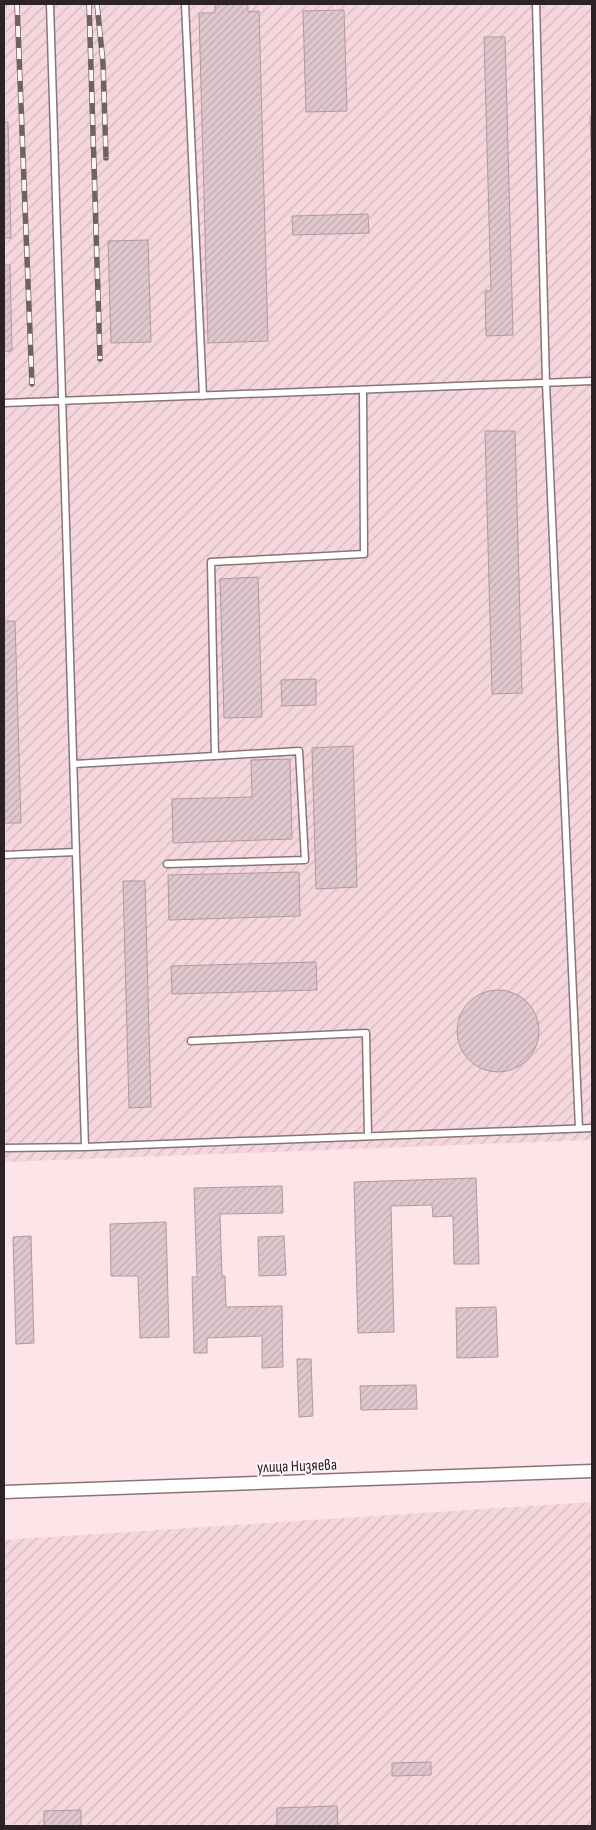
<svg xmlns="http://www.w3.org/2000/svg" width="596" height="1830" viewBox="0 0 596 1830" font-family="'Sofia Sans Condensed',sans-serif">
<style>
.industrial{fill:url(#industrial-furrows)}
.building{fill:url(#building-hatch);stroke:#b0999f}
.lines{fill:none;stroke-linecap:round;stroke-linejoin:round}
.lane-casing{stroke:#8a757a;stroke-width:9}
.street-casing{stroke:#8a757a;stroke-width:15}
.lane{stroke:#fff;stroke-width:6}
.street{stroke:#fff;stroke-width:12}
.rail-casing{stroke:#6f6264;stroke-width:5.5}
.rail{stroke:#fff5f7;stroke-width:4;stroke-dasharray:11;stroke-linecap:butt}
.labels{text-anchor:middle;stroke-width:4;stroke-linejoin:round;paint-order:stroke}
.street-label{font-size:16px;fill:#2b2325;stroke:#fff5f7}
</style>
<defs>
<pattern id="industrial-furrows" width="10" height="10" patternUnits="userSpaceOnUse" patternTransform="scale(1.25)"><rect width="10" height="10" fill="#f6d6dd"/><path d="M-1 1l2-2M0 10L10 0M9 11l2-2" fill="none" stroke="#d3b7be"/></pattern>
<pattern id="building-hatch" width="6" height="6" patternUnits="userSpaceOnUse" patternTransform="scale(1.25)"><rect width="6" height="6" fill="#dfc7cd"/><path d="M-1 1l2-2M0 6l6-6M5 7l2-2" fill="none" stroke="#c0abb0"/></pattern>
</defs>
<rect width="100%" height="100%" fill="#fce4e9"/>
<path class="industrial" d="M 4,4 L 592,4 L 592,1140 L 4,1162 Z
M 592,1502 L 592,1826 L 4,1826 L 4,1540 Z"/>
<path class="building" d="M 215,4 L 248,4 L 248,12 L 259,11 L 268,341 L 208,343 L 199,13 L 215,13 Z
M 344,10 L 347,111 L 306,112 L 303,11 Z
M 484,37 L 505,37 L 513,335 L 486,336 L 485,291 L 491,291 Z
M 590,116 L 592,116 L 592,170 Z
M 4,122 L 8,122 L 11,238 L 4,238 Z
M 368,214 L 369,233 L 293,235 L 292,216 Z
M 148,240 L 151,342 L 111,343 L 108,241 Z
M 4,265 L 10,265 L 12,351 L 4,351 Z
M 485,431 L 515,431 L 522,693 L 492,694 Z
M 258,577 L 262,717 L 224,718 L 220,579 Z
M 4,621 L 15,621 L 21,823 L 4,823 Z
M 316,679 L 316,705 L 282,706 L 281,680 Z
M 353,746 L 357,887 L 316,889 L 312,748 Z
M 290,759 L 292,839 L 173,843 L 172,799 L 252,797 L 251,760 Z
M 299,872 L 300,916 L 169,920 L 168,875 Z
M 123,881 L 145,881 L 151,1107 L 129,1108 Z
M 316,962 L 317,990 L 172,994 L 171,966 Z
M457 1031a41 41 0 1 1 82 0a41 41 0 1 1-82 0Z
M 476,1178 L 479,1264 L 454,1264 L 453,1216 L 433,1217 L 432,1205 L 391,1206 L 394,1332 L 358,1333 L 354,1182 Z
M 282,1186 L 283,1213 L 220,1214 L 222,1276 L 225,1276 L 226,1307 L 282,1306 L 283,1367 L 262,1368 L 262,1336 L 207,1338 L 207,1353 L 194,1353 L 192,1277 L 197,1277 L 194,1188 Z
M 166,1222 L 169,1337 L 140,1338 L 138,1276 L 111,1276 L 110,1224 Z
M 31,1236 L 34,1343 L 16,1344 L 13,1237 Z
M 284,1236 L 286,1275 L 259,1276 L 258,1237 Z
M 496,1307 L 498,1357 L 457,1358 L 456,1308 Z
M 297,1359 L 311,1359 L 313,1416 L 299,1417 Z
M 416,1385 L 417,1409 L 361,1410 L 360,1386 Z
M 431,1762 L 431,1775 L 392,1776 L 392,1763 Z
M 337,1806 L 338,1826 L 277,1826 L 277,1808 Z
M 81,1810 L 81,1826 L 44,1826 L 44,1811 Z"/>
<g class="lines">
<g class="lane-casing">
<path id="lane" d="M 50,4 L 85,1147
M 185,4 L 203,396
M 536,4 L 546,383 L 579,1128
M 4,403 L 592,381
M 74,764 L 215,756 L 211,562 L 364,554 L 363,390
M 4,855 L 76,852
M 167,864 L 305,860 L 299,751 L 215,756
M 191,1041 L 366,1033 L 368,1136
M 4,1148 L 85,1147 L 592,1128"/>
</g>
<g class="street-casing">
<path id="street" d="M 4,1492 L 592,1471"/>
</g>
<use href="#lane" class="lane"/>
<use href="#street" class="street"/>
<g class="rail-casing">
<path id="rail" d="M 17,4 L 32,384
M 89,4 L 100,359
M 97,4 L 103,63 L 106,158"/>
</g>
<use href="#rail" class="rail"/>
</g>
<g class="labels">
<g class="street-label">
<text transform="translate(297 1465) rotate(-2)" y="6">улица Низяева</text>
</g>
</g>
<rect width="596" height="1830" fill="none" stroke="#2b2325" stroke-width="10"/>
</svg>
